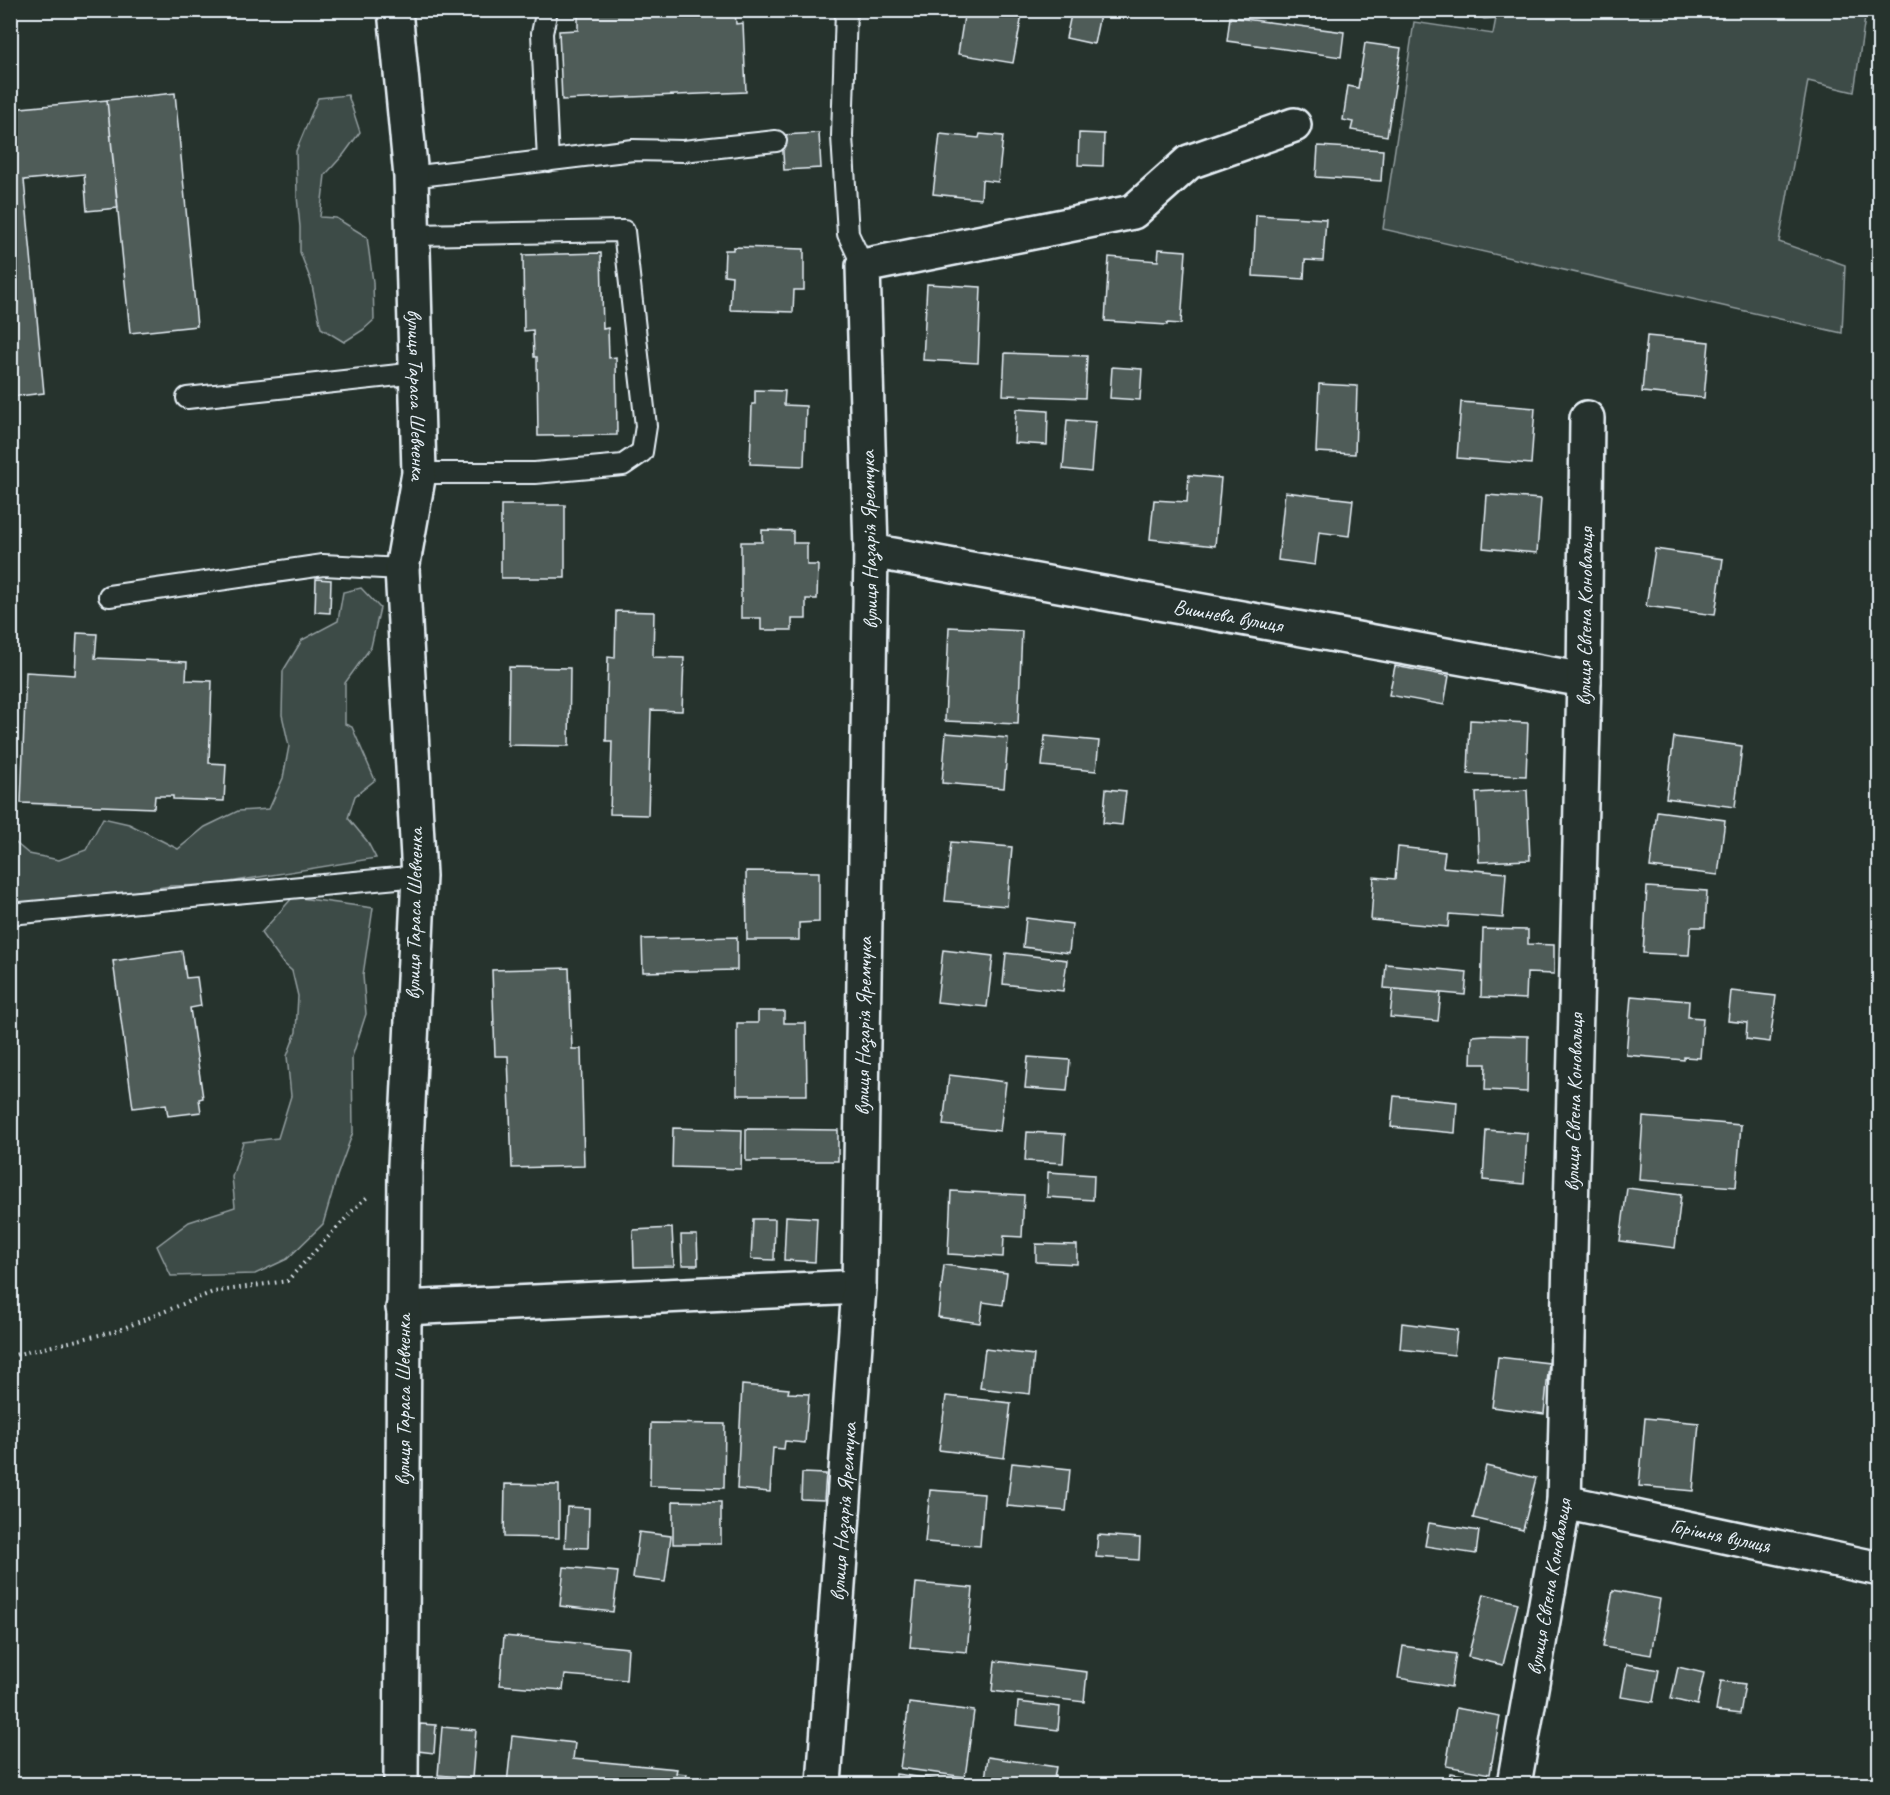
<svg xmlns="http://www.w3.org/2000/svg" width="1890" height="1795" viewBox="0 0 1890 1795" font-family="Caveat,sans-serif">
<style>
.green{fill:#3e4b47;stroke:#939ea0;stroke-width:1.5}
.building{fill:#505c59;stroke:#e8f1f8;stroke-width:1.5}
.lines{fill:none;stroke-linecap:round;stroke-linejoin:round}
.service-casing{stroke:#e8f1f8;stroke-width:24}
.minor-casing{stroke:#e8f1f8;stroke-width:38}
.tertiary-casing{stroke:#e8f1f8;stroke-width:38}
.path{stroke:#e8f1f8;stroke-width:4;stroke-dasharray:1.5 4.5;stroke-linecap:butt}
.service{stroke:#26332d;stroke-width:20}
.minor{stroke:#26332d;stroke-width:33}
.tertiary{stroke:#26332d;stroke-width:33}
.labels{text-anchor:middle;stroke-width:4.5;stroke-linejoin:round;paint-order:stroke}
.street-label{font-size:21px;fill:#e8f1f8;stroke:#26332d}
</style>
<rect width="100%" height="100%" fill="#26332d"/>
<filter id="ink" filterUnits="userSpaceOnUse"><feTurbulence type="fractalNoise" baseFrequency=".0167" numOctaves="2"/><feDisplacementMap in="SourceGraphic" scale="12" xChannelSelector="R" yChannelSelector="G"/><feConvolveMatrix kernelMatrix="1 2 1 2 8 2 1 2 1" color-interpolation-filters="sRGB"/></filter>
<g filter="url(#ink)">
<path class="green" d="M 1471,11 L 1866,11 L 1854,92 L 1808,81 L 1779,242 L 1845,265 L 1842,333 L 1383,229 L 1414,22 L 1493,34 L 1496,18 L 1484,19 Z
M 348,95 L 360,132 L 344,154 L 325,175 L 320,217 L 336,218 L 367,237 L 373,282 L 374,320 L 363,330 L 344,342 L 321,328 L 311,281 L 300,252 L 300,227 L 297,196 L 296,151 L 318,98 Z
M 361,588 L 380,608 L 371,647 L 345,683 L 345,724 L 352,727 L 375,780 L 355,796 L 348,818 L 367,841 L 376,858 L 211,885 L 170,886 L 75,901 L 11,902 L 11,839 L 29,854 L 59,860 L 86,850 L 103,818 L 129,824 L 178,849 L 205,827 L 238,811 L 269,809 L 283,778 L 289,746 L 282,715 L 283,671 L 302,640 L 338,621 L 343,592 Z
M 293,897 L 373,908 L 363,975 L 366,1014 L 352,1057 L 353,1132 L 337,1176 L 323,1224 L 287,1259 L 255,1274 L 171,1276 L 157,1246 L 189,1222 L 235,1207 L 232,1177 L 243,1142 L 278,1138 L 291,1096 L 287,1056 L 296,1032 L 298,996 L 292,971 L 282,962 L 261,933 Z"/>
<path class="building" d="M 578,10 L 735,10 L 736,24 L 743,23 L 746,92 L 562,100 L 559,31 L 578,30 Z
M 965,10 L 1023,10 L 1013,63 L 958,54 Z
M 1072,10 L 1101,10 L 1094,44 L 1066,38 Z
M 1230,17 L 1344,32 L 1341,57 L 1227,41 Z
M 1365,43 L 1401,48 L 1387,136 L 1351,130 L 1353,122 L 1343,120 L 1348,86 L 1358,88 Z
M 1875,63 L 1880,63 L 1880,87 L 1871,86 Z
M 175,93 L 197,326 L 130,333 L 107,100 Z
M 107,100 L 118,208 L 87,211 L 84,174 L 24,180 L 44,393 L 10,397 L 10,109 Z
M 819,133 L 821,168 L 784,170 L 782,135 Z
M 1079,133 L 1104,134 L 1103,166 L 1078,165 Z
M 940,134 L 979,138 L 980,134 L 1003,136 L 998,182 L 982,180 L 981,199 L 933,194 Z
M 1318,146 L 1383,150 L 1381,181 L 1316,177 Z
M 1256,215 L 1326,219 L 1323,261 L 1305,260 L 1304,279 L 1253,276 Z
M 733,247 L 804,249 L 804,290 L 794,290 L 793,312 L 730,310 L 732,276 L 724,275 L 725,250 L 733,250 Z
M 1159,249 L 1186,251 L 1181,324 L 1167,323 L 1167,325 L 1105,321 L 1109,257 L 1158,261 Z
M 601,253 L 603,329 L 608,328 L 609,358 L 616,357 L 617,435 L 538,436 L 537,357 L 534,357 L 533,330 L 524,331 L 523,255 Z
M 927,284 L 981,287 L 978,363 L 923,360 Z
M 1880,335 L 1880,360 L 1875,359 Z
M 1647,336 L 1709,342 L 1704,398 L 1642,392 Z
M 1005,353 L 1087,356 L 1085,398 L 1003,395 Z
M 1112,367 L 1142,369 L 1140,400 L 1110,398 Z
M 1319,384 L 1357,386 L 1355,454 L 1316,452 Z
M 755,390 L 785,391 L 784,405 L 806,406 L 804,466 L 750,464 L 752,404 L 755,404 Z
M 1461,402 L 1535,408 L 1531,464 L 1457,458 Z
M 1016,409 L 1048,411 L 1047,445 L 1014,443 Z
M 1067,420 L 1095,422 L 1091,472 L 1063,469 Z
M 1189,475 L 1221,478 L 1215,546 L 1150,539 L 1154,500 L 1187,502 Z
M 1285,492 L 1353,500 L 1349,536 L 1319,532 L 1315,565 L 1278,560 Z
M 1487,495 L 1541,499 L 1537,553 L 1483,548 Z
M 501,505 L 565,505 L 565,578 L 501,578 Z
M 762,530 L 793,531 L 793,543 L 807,543 L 807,565 L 818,565 L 817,599 L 806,599 L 806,619 L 792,619 L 792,630 L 761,630 L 761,618 L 741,618 L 741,542 L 762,542 Z
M 1655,549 L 1723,559 L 1715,615 L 1646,606 Z
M 316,579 L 331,580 L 330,613 L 315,612 Z
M 616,611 L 654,612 L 653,657 L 684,658 L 682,711 L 651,710 L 648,815 L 610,814 L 612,741 L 606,741 L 608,657 L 615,658 Z
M 949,627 L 1022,631 L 1018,724 L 945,721 Z
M 77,633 L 97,634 L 95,658 L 187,662 L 186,680 L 212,681 L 209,763 L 226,764 L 224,801 L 173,799 L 173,796 L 155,796 L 154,808 L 21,803 L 26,672 L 75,675 Z
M 1395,666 L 1449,676 L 1444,705 L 1389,695 Z
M 509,667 L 570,668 L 569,746 L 508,745 Z
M 1470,720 L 1528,723 L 1526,776 L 1468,774 Z
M 946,733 L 1008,738 L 1004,788 L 942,783 Z
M 1045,736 L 1099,741 L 1096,771 L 1042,766 Z
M 1674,737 L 1742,746 L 1735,807 L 1666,798 Z
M 1106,789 L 1126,791 L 1122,825 L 1103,823 Z
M 1527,790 L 1530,860 L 1479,862 L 1476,793 Z
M 1657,811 L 1725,820 L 1718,875 L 1650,867 Z
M 951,842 L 1012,847 L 1007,906 L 945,901 Z
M 1398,847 L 1445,852 L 1443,867 L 1506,873 L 1503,918 L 1449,914 L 1448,927 L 1371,920 L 1374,877 L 1395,879 Z
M 746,871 L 819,872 L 819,922 L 799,923 L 799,940 L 747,940 Z
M 1647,887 L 1707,891 L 1705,927 L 1691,927 L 1689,955 L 1643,953 Z
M 1026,918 L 1072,924 L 1069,953 L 1023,947 Z
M 1483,929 L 1528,930 L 1528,944 L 1554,945 L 1554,974 L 1527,973 L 1526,999 L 1481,997 Z
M 737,937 L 737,970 L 643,972 L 642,939 Z
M 943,950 L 993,956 L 987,1007 L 937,1002 Z
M 182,951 L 186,978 L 197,977 L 201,1006 L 190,1008 L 203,1098 L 199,1099 L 201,1112 L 168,1116 L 166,1104 L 133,1108 L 113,961 Z
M 1006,953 L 1067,960 L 1063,991 L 1003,984 Z
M 1386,964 L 1467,972 L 1465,995 L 1384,988 Z
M 569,968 L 572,1049 L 581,1049 L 584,1166 L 512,1168 L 508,1056 L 495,1056 L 492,970 Z
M 1393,989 L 1441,993 L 1438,1021 L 1390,1017 Z
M 1731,991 L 1776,996 L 1770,1042 L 1746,1039 L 1747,1023 L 1728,1021 Z
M 1631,996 L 1689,1001 L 1688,1017 L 1703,1018 L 1700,1058 L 1684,1057 L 1684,1060 L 1626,1055 Z
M 758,1011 L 784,1011 L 784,1023 L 806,1023 L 807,1095 L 737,1095 L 737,1023 L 758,1023 Z
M 1486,1035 L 1528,1036 L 1527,1092 L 1485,1090 L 1486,1064 L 1471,1064 L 1472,1036 Z
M 1028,1057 L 1070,1060 L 1067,1091 L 1025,1088 Z
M 949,1075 L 1006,1082 L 1000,1131 L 943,1125 Z
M 1394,1096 L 1457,1102 L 1455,1133 L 1391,1127 Z
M 1643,1117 L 1741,1125 L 1736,1187 L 1639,1180 Z
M 673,1128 L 742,1130 L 741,1169 L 672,1167 Z
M 746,1129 L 838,1130 L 838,1161 L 746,1161 Z
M 1486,1130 L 1527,1133 L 1524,1184 L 1483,1180 Z
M 1027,1132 L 1065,1134 L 1063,1163 L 1025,1161 Z
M 1048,1172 L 1094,1175 L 1093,1200 L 1047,1197 Z
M 1627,1188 L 1681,1195 L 1675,1248 L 1620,1241 Z
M 951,1191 L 1024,1195 L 1022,1237 L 1004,1236 L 1003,1257 L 948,1254 Z
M 786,1216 L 817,1218 L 815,1262 L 784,1260 Z
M 753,1219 L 775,1219 L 774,1260 L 751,1259 Z
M 672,1228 L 674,1266 L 634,1267 L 633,1230 Z
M 681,1235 L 697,1235 L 698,1265 L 682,1265 Z
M 1036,1244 L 1077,1245 L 1077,1264 L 1036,1262 Z
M 944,1265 L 1007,1273 L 1003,1305 L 983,1302 L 980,1323 L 938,1317 Z
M 1402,1323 L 1457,1330 L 1454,1355 L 1400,1349 Z
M 985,1349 L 1034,1355 L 1030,1394 L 980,1388 Z
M 1498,1357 L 1549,1363 L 1544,1414 L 1492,1407 Z
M 742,1385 L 789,1389 L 788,1393 L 809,1394 L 805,1443 L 785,1441 L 784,1449 L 773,1448 L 770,1492 L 737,1489 Z
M 946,1396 L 1011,1403 L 1004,1458 L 939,1450 Z
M 1645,1418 L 1699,1423 L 1693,1491 L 1639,1486 Z
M 651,1423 L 725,1424 L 724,1488 L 650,1486 Z
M 1012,1463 L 1070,1469 L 1066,1511 L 1007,1506 Z
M 1486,1466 L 1536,1478 L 1523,1530 L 1473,1518 Z
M 802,1473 L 826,1474 L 824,1500 L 801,1499 Z
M 505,1484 L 559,1485 L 559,1538 L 504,1537 Z
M 930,1490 L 984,1494 L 980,1546 L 925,1542 Z
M 673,1501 L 721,1502 L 721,1544 L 673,1544 Z
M 567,1507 L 589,1508 L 588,1548 L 565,1547 Z
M 1429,1523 L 1479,1531 L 1476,1554 L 1425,1546 Z
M 639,1532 L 671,1536 L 665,1582 L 633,1578 Z
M 1098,1535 L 1140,1538 L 1139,1560 L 1096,1557 Z
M 564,1567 L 618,1572 L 613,1612 L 560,1606 Z
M 916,1583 L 973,1588 L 967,1652 L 910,1647 Z
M 1613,1590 L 1660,1599 L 1651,1655 L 1603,1647 Z
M 1484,1594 L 1518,1603 L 1503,1665 L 1468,1657 Z
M 504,1636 L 628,1648 L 626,1680 L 565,1675 L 563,1690 L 500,1685 Z
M 1403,1646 L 1456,1654 L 1451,1687 L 1398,1678 Z
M 995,1661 L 1087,1672 L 1084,1702 L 992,1691 Z
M 1627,1664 L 1659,1670 L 1653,1702 L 1621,1697 Z
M 1678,1667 L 1704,1673 L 1697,1705 L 1671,1699 Z
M 1721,1681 L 1745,1684 L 1740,1714 L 1716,1711 Z
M 1018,1702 L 1060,1707 L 1058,1730 L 1016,1725 Z
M 909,1703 L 974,1711 L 965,1777 L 900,1768 Z
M 1456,1708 L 1500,1716 L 1490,1774 L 1446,1766 Z
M 420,1724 L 436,1725 L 434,1753 L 418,1751 Z
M 442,1727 L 476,1730 L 472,1778 L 438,1775 Z
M 512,1736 L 575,1743 L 573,1759 L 677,1769 L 676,1773 L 687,1774 L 685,1784 L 507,1784 Z
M 988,1757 L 1056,1767 L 1053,1784 L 1024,1784 L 985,1779 Z
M 1450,1773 L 1489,1779 L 1488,1784 L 1448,1784 Z
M 896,1774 L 967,1784 L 895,1784 Z
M 1595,1779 L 1630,1784 L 1594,1784 Z"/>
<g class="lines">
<g class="service-casing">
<path id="service" d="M 547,10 L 542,33 L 548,161
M 846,10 L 842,136 L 848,234 L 863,266
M 411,177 L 633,150 L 683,151 L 776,141
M 414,235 L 624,231 L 646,426 L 642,452 L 623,465 L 535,473 L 419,473
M 187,398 L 417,373
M 109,596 L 323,565 L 402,569
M 10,914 L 419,876"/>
</g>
<g class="minor-casing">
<g id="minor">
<path id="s1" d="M 871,551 L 1584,680"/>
<path d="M 403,1308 L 859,1287"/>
<path id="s2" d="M 1564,1502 L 1880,1569"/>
<path id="s3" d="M 824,1784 L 859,1287 L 871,551 L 863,266 L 1133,212 L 1189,162 L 1294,125"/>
<path id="s4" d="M 1514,1784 L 1564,1502 L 1584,680 L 1587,418"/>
</g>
</g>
<g class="tertiary-casing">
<g id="tertiary">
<path id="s5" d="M 395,10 L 411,177 L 419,473 L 402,569 L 419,876 L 405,1165 L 401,1784"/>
</g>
</g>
<path class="path" d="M 1425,10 L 1465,15 L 1476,10
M 10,1356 L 116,1331 L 213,1292 L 287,1281 L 360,1203 L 370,1195"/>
<use href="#service" class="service"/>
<use href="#minor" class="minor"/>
<use href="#tertiary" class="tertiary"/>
</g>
</g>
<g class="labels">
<g class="street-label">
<text dy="7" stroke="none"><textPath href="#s5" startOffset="386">вулиця Тараса Шевченка</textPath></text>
<text transform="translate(869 540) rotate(-91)" y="7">вулиця Назарія Яремчука</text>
<text dy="7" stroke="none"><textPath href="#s1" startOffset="363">Вишнева вулиця</textPath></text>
<text dy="7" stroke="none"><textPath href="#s4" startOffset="1172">вулиця Євгена Коновальця</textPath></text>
<text transform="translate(414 914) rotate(-89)" y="7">вулиця Тараса Шевченка</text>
<text dy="7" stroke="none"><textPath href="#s3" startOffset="759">вулиця Назарія Яремчука</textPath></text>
<text dy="7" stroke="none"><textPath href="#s4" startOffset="686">вулиця Євгена Коновальця</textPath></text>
<text transform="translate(403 1400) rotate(-90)" y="7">вулиця Тараса Шевченка</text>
<text dy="7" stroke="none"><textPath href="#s3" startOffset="273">вулиця Назарія Яремчука</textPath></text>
<text dy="7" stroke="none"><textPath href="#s2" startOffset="160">Горішня вулиця</textPath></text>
<text dy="7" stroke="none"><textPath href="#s4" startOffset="200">вулиця Євгена Коновальця</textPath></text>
</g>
</g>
<rect width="1890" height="1795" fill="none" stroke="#26332d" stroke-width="36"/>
<rect x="18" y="18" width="1854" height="1759" fill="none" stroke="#e8f1f8" stroke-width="2" filter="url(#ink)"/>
</svg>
